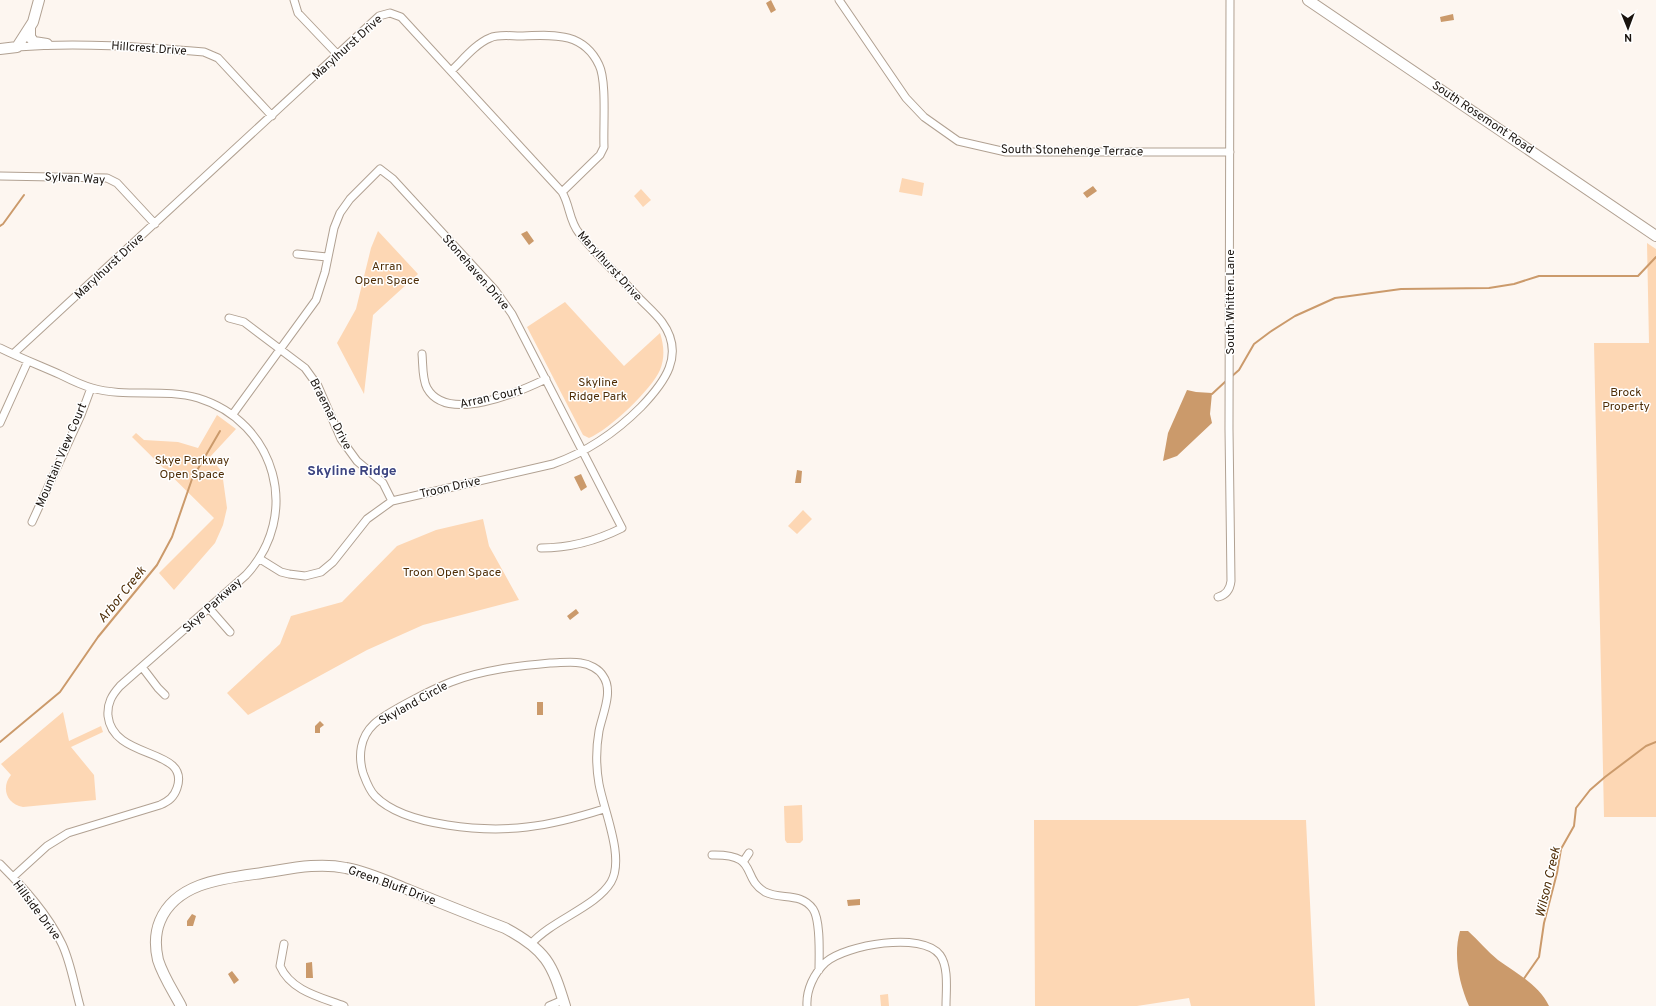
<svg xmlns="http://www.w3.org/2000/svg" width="1656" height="1006" viewBox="0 0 1656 1006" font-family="Overpass,sans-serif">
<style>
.green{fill:#fdd7b4}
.water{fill:#cb9a6b}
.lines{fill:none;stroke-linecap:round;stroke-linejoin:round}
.stream{stroke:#cb9a6b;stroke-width:2}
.street-casing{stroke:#b1a192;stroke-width:9}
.secondary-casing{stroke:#b1a192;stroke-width:12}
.street{stroke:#fff;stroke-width:7}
.secondary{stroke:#fff;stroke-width:10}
.labels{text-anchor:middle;stroke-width:3;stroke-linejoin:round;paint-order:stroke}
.street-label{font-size:12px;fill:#19130e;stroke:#fff}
.park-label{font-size:12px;fill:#4f2e07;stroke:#fff}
.water-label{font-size:13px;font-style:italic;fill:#4f2e07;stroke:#fff}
.quarter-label{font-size:14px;font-weight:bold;fill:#3c4480;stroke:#fff}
</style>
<rect width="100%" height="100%" fill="#fdf6f0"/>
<path class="green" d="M 902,178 L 924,183 L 922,196 L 899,192 Z
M 641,189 L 651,200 L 643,207 L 634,196 Z
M 378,231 L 418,274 L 373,315 L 364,394 L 337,343 L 356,309 L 371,248 Z
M 1647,243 L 1656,249 L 1656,817 L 1604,817 L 1594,343 L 1649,343 Z
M 565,302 L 624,366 L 660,333 C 664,345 665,358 660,370 C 652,389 609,430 589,438 L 583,435 L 527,327 Z
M 217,415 L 236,429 L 210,457 L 222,472 L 227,508 L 223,525 L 215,543 L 174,590 L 159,573 L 214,518 L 132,437 L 136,433 L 144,440 L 178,442 L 198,448 Z
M 803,510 L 812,519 L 797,534 L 788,526 Z
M 483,519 L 489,546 L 519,600 L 423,625 L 367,650 L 248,715 L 227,693 L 280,644 L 291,616 L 342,602 L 397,546 L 436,530 Z
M 63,712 L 69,741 L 101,726 L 103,732 L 71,747 L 94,775 L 96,800 L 23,807 C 6,804 1,787 11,775 L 1,764 Z
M 802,805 L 803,840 L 800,843 L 787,843 L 785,840 L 784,806 Z
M 1034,820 L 1306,820 L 1315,1006 L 1191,1006 L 1189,998 L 1137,1006 L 1035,1006 Z
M 888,994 L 889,1006 L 881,1006 L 880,995 Z"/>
<path class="water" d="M 771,0 L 776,10 L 771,13 L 766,3 Z
M 1453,14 L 1454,20 L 1441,22 L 1440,17 Z
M 1093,186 L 1097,191 L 1087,198 L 1083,193 Z
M 527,231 L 534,241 L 529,245 L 521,234 Z
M 1187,390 L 1196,392 L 1212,393 L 1210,414 L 1212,423 L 1177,456 L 1163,461 L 1168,433 Z
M 797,470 L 802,471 L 801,483 L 795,483 Z
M 581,474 L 587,487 L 581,491 L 574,477 Z
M 576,609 L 579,613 L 570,620 L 567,616 Z
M 537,702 L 543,702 L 543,715 L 537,715 Z
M 320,721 L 324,725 L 320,728 L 320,733 L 315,733 L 315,726 Z
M 860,899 L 860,905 L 848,906 L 847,900 Z
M 192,914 L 196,916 L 193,926 L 187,926 L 187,921 Z
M 1460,931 L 1468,931 C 1478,940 1487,951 1498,960 C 1516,973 1539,985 1549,1006 L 1469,1006 C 1459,983 1453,955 1460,931 Z
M 312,962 L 313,978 L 306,978 L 306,963 Z
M 232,971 L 239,980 L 234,984 L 228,974 Z"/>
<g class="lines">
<path class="stream" d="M 0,226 L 3,224 L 24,195
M 1231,377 L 1239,370 L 1254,344 L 1270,332 L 1295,316 L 1335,298 L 1401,289 L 1489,288 L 1514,284 L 1539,276 L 1638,276 L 1656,257
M 1212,394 L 1226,381
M 0,742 L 60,692 L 98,637 L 157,565 L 172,537 L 192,479 L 220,431
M 1523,980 L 1539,957 L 1544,923 L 1557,873 L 1561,849 L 1574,826 L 1576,808 L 1590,790 L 1605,777 L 1646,746 L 1656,742"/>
<g class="street-casing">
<path id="street" d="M 294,0 L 298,13 L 338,55
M 839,0 L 906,98 L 924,117 L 958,141 L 1006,152 L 1230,152
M 17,47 C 80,42 142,47 204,52 L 218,58 L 272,116
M 451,71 C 462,61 475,44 490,38 C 498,34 511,36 520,36 C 552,35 583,31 599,65 C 607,81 603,127 604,147 L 600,155 L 562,192
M 0,176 L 107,178 L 117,183 L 155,224
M 297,254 L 327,257
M 229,318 L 244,322 L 305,368 L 318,386 L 341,439 L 357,461 L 383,483 L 392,501
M 0,348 C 20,358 41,366 61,375 C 71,380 81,385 92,388 C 126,398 164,388 198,398 C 276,422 302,515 246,575 L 120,686 C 112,695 107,703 108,716 C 113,761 191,747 177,788 C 174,797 169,801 160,805 L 68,833 L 47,846 L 13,877
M 13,354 L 379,16 L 390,13 L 401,17 L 562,192 C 570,205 569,221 579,233 C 598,257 621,278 641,300 C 648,307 656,314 662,322 C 686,355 664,383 641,407 C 616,432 587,452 553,464 L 392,501 L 367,519 L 333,562 L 321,572 L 305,576 L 289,574 L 281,572 L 260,559
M 422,354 C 423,364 422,379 427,388 C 447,424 519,392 546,379
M 233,414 L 316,300 L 325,272 L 334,228 L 340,213 L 350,199 L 380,169 L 393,179 L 495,290 L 512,314 L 622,528 C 596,541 570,548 541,548
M 0,423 L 28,361
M 32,522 L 81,415 L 91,388
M 1218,597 C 1226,595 1230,590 1231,581 L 1229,429 L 1230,0
M 209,608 L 230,632
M 142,667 L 158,688 L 165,695
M 712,855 C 760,854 740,877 765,892 C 781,900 801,892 813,909 C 821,921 819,955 819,970
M 743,862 L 749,853
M 0,864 C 23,887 48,914 62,944 C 71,963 74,985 80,1006
M 284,944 L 280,966 C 291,991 320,997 344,1006
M 531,944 C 552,920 596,907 611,882 C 625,858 604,811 599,784 C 596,767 596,748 599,731 C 602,715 614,691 603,676 C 599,669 589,664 581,663 C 571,661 560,663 550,663 C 517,666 482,670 451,682 C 433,689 387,712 374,724 C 360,737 358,756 363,773 C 366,781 369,790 375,796 C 405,827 487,832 527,827 C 554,824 579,817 604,809
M 549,1006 L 563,1000
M 807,1006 C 806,990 814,973 826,962 C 846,945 922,931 940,955 C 949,967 946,991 946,1006"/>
</g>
<g class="secondary-casing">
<path id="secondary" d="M 1308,0 L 1656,236
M 30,28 L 30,37 L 34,42 L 47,44
M 0,49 L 17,47 L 33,22 L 39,0
M 181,1006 C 173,991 163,976 158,960 C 155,947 155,933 160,921 C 176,882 225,878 262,873 C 289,869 318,862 346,868 C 368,872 389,882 409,890 C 441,903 473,916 505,928 C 546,950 552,963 565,1006"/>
</g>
<use href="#street" class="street"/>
<use href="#secondary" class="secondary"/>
</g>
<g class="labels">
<g class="street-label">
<text transform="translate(347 47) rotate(-42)" y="4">Marylhurst Drive</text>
<text transform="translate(149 48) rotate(4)" y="4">Hillcrest Drive</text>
<text transform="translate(1483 117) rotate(34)" y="4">South Rosemont Road</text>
<text transform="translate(1072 150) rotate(1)" y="4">South Stonehenge Terrace</text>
<text transform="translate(75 178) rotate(3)" y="4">Sylvan Way</text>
<text transform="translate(109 266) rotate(-43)" y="4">Marylhurst Drive</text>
<text transform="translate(610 266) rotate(48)" y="4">Marylhurst Drive</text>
<text transform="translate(476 272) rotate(49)" y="4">Stonehaven Drive</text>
<text transform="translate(1230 302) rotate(-90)" y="4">South Whitten Lane</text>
<text transform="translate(491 397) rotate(-13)" y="4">Arran Court</text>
<text transform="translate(331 414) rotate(63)" y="4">Braemar Drive</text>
<text transform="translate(61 455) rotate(-67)" y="4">Mountain View Court</text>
<text transform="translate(450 487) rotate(-13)" y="4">Troon Drive</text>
<text transform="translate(212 605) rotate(-42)" y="4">Skye Parkway</text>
<text transform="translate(413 703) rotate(-29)" y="4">Skyland Circle</text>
<text transform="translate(392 885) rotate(20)" y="4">Green Bluff Drive</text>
<text transform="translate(37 910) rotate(53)" y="4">Hillside Drive</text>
</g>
<g class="park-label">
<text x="387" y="270">Arran<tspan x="387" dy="14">Open Space</tspan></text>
<text x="598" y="386">Skyline<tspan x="598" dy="14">Ridge Park</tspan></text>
<text x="1626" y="396">Brock<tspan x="1626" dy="14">Property</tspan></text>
<text x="192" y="464">Skye Parkway<tspan x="192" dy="14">Open Space</tspan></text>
<text x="452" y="576">Troon Open Space</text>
</g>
<g class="water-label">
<text transform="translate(121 594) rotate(-51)" y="5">Arbor Creek</text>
<text transform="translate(1547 882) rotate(-77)" y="5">Wilson Creek</text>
</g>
<g class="quarter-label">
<text x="352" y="475">Skyline Ridge</text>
</g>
</g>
<g transform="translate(1628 28) rotate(179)" stroke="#ffffff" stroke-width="3" paint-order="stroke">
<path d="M0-3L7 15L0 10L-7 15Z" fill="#19130e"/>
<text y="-6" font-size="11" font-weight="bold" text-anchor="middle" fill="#19130e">N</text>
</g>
</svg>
